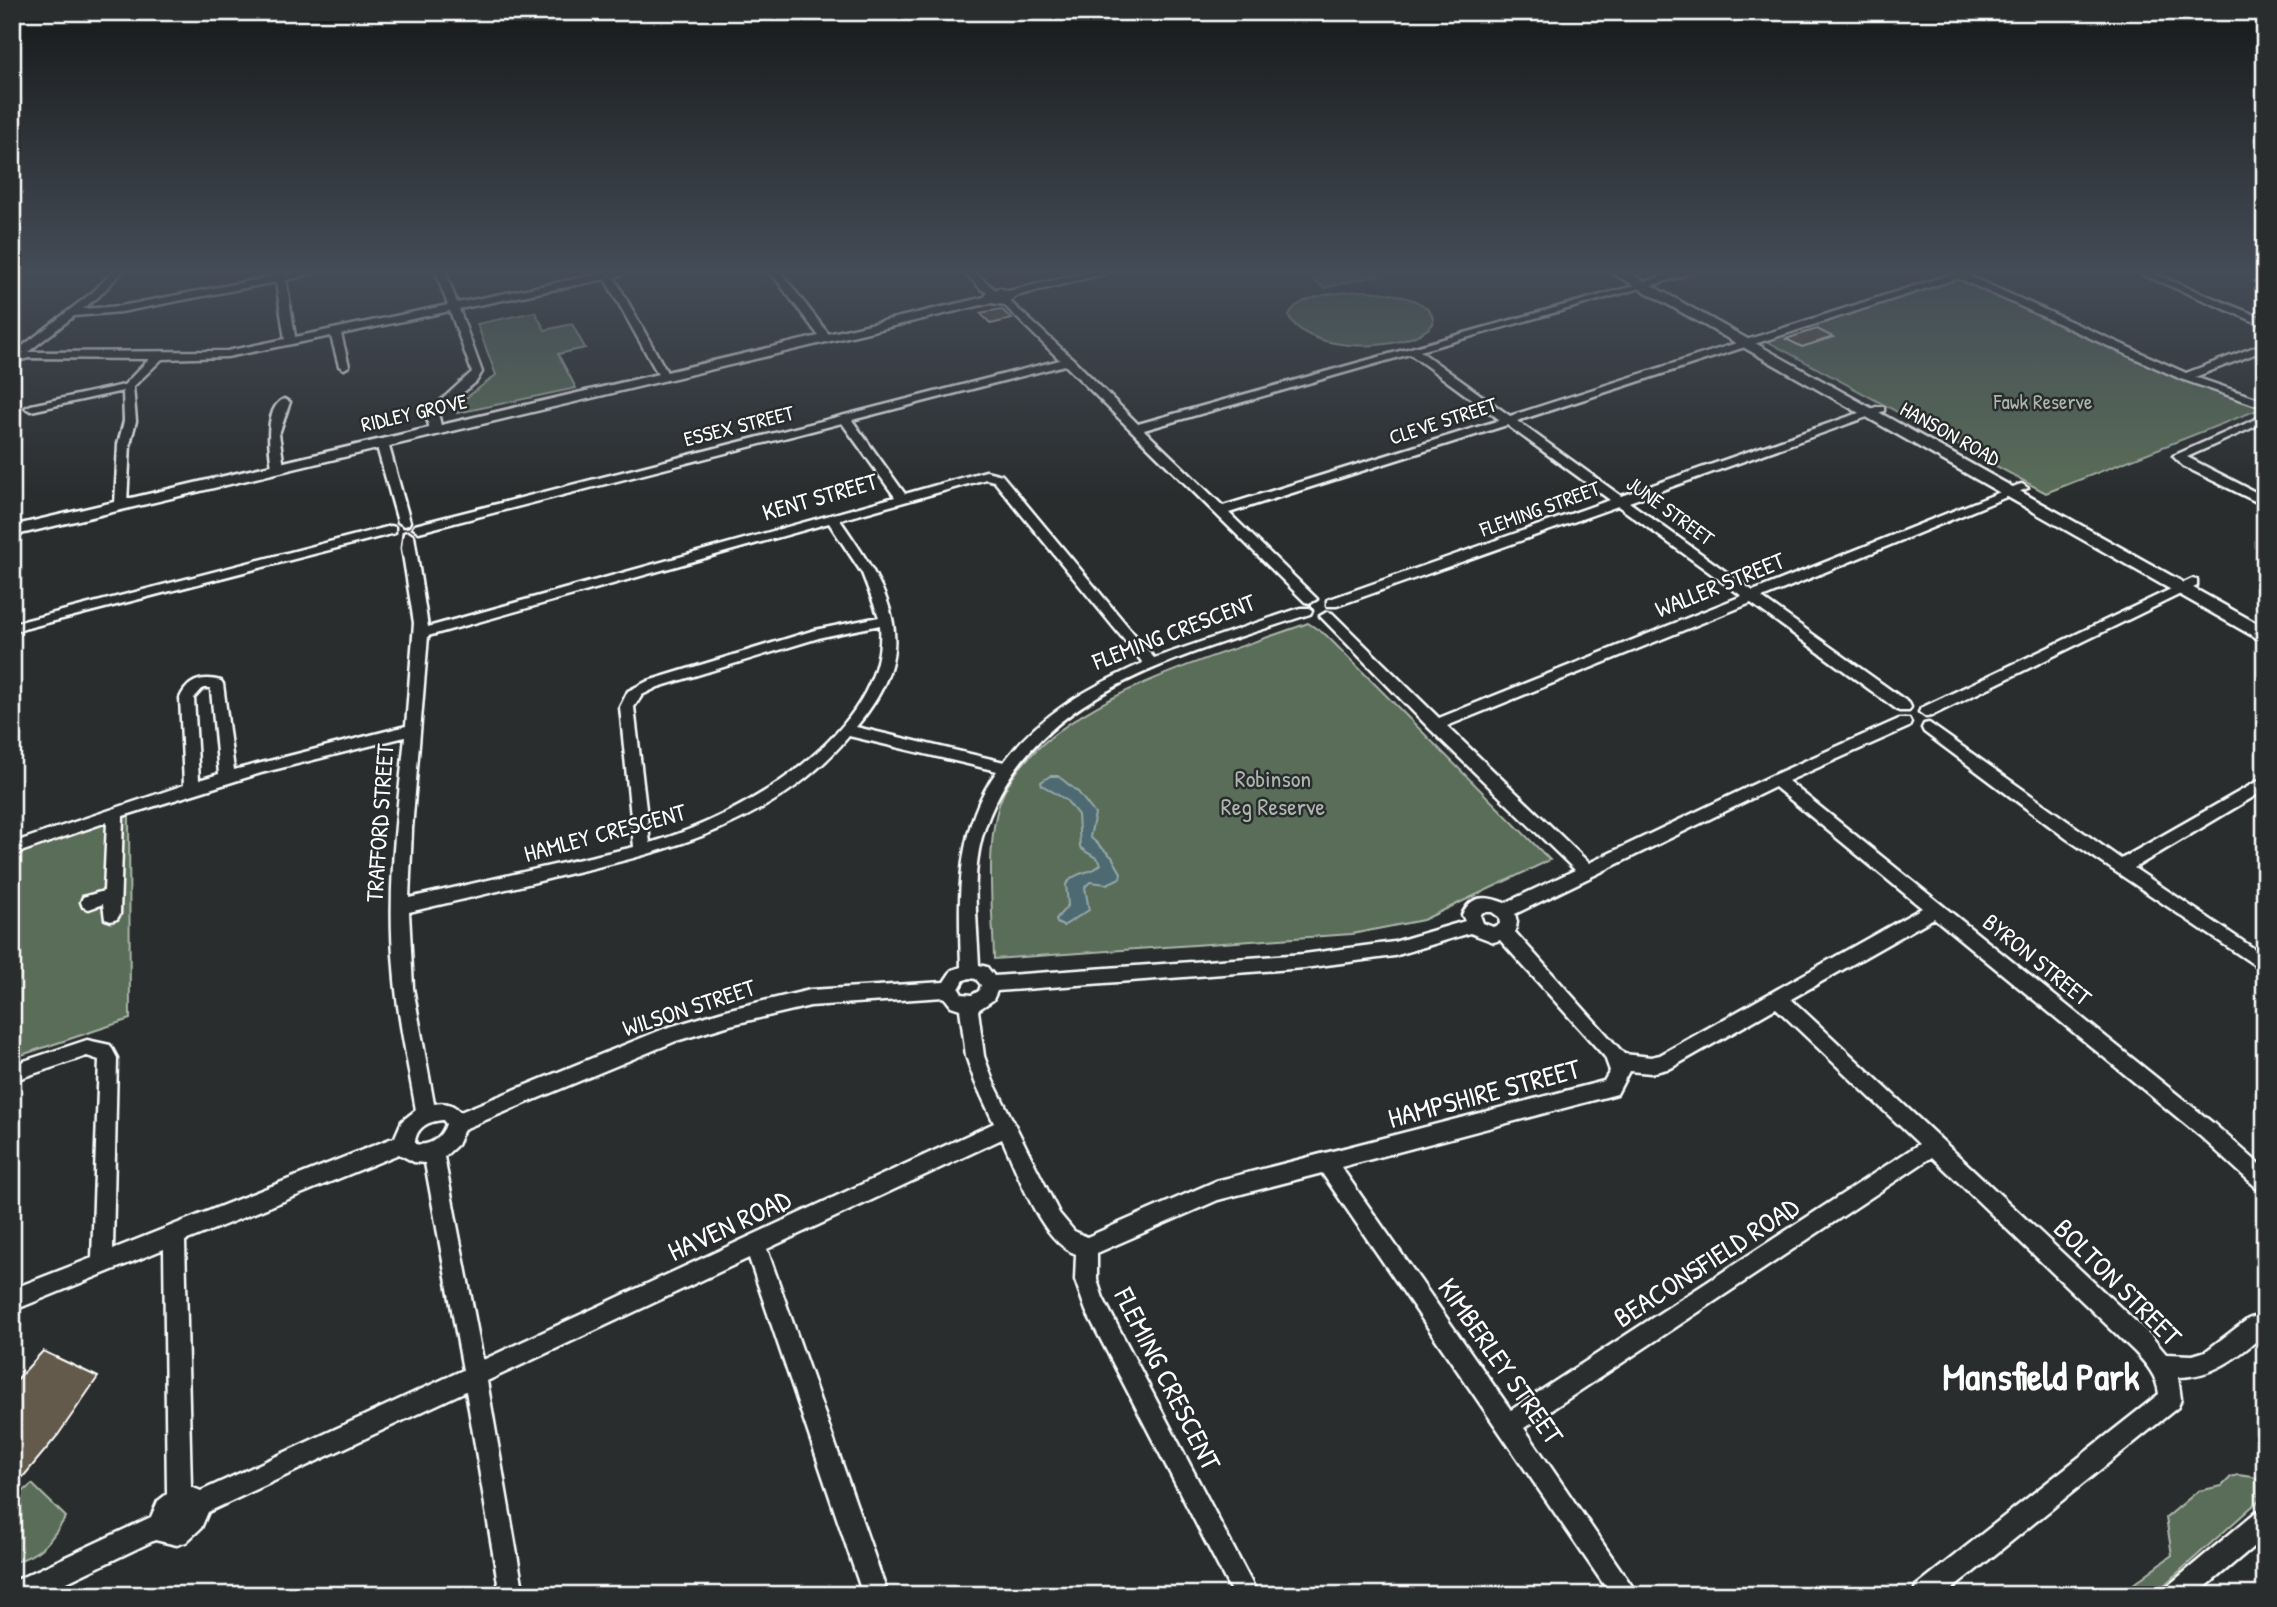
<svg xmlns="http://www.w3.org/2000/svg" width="2277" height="1607" viewBox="0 0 2277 1607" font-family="'Patrick Hand',sans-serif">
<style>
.green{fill:#5a6d58;stroke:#acb6ac;stroke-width:2}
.water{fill:#4e6b72;stroke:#95a6aa;stroke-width:2}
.building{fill:#635a4b;stroke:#fff;stroke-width:2}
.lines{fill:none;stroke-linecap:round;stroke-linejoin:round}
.minor-casing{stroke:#fff;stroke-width:5}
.tertiary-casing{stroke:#fff;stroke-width:5}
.secondary-casing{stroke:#fff;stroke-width:5}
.minor{fill:#2a2d2e;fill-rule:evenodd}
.tertiary{fill:#2a2d2e;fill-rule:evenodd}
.secondary{fill:#2a2d2e;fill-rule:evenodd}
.labels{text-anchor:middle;stroke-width:5;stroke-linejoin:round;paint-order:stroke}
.far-park-label{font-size:21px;fill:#acb6ac;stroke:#2a2d2e}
.far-street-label{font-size:21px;fill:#fff;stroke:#2a2d2e}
.street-label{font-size:24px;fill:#fff;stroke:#2a2d2e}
.park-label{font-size:24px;fill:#acb6ac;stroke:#2a2d2e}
.near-street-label{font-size:28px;fill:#fff;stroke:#2a2d2e}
.near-district-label{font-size:38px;font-weight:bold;fill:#fff;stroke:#2a2d2e}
</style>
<rect width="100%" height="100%" fill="#2a2d2e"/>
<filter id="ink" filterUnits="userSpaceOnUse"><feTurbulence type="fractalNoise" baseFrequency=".0143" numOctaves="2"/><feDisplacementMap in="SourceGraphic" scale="14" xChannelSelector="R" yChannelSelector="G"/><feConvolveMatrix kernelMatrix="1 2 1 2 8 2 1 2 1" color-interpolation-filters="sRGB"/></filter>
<g filter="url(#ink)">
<path class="green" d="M 1299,270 L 1370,270 L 1378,275 L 1324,288 Z
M 1960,277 L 2265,407 L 2046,493 L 1765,340 Z
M 1360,291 C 1379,291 1437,297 1433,324 C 1408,353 1307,355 1289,316 C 1295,295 1341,292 1360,291 Z
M 535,312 L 545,330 L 572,324 L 585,348 L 558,354 L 576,388 L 457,413 L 454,407 L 496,375 L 477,324 Z
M 1308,623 L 1326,635 L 1550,860 L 1423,920 L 1352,934 L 994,959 C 993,912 983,832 1005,790 C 1054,698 1216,657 1308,623 Z
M 129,814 L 130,1019 L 12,1058 L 12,855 Z
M 2238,1475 L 2253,1477 L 2265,1483 L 2265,1495 L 2153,1595 L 2114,1595 L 2114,1587 L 2128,1588 L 2172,1555 L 2166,1518 L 2198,1491 L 2222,1486 L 2231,1477 Z
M 32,1484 L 66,1517 C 49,1543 43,1553 12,1563 L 12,1501 Z"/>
<path class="water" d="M 1050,776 L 1058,776 L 1078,792 L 1095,814 L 1090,837 L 1112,857 L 1121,873 L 1120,878 L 1107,884 L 1090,882 L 1085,887 L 1089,910 L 1063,926 L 1057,923 L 1056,919 L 1068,905 L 1066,884 C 1080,868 1091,875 1101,864 C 1098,856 1086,854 1080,847 L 1078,815 L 1066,800 L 1042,785 L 1041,782 Z"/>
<path class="building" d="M 1001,309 L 1012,319 L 991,324 L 980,313 Z
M 1817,329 L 1833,337 L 1802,347 L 1786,339 Z
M 43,1351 L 98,1377 L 58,1435 L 23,1477 L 12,1476 L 12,1385 Z"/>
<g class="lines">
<g class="minor-casing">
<path id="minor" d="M 114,270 L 124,270 L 99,296 L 83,309 L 121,306 L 275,276 L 274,270 L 284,270 L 285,275 L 308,270 L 328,270 L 286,280 L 295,337 L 448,305 L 435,270 L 445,270 L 457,303 L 619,270 L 638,270 L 614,277 L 669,376 L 664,379 L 659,376 L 605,279 L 459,309 L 482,372 L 476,382 L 438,413 L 442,430 L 436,433 L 430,430 L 426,414 L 472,372 L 450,311 L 341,334 L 349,366 L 344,369 L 339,366 L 331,336 L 227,357 L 162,359 L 133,387 L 136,421 L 130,444 L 127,504 L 121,508 L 115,504 L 118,444 L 124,421 L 123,391 L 31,411 L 25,408 L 31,405 L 124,385 L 149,359 L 29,358 L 12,362 L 12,356 L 24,353 L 19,350 L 20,348 L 93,292 ZM 276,282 L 285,339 L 227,351 L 28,352 L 74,316 L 121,312 Z
M 769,270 L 779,270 L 830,336 L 830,340 L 822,340 Z
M 962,270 L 972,270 L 999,293 L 994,296 L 981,289 Z
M 1964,270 L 1979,270 L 1967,275 L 2186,373 L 2265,343 L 2265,350 L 2195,377 L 2265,401 L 2265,408 L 2181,379 L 1958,278 L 1517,421 L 1621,496 L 1876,407 L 1884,407 L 1884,411 L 1629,502 L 1753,591 L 2018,485 L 2022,484 L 2028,488 L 1762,598 L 1909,703 L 1911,707 L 1909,711 L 1899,711 L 1751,603 L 1447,726 L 1589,863 L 1771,776 L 1899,719 L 1909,719 L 1911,723 L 1909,727 L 1788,781 L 2214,1124 L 2265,1169 L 2265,1191 L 2258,1189 L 2200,1136 L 1934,918 L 1791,999 L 2151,1336 L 2166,1354 L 2193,1355 L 2206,1351 L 2248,1319 L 2256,1316 L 2265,1322 L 2264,1335 C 2237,1357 2214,1377 2178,1377 L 2181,1399 L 2178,1407 L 1945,1595 L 1913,1595 L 1916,1586 L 2159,1394 C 2157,1376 2147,1365 2135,1352 L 1932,1157 L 1524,1428 L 1638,1595 L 1611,1595 L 1322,1173 L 1218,1200 L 1097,1253 L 1097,1280 L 1103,1298 L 1258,1595 L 1233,1595 L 1086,1311 L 1075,1280 L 1076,1254 C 1039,1239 1019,1174 1002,1139 L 767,1249 L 888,1595 L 863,1595 L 749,1258 L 487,1381 L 524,1595 L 500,1595 L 466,1391 L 208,1512 L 201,1528 L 186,1542 L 177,1545 L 155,1540 L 40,1595 L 12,1595 L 12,1582 L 151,1517 L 158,1501 L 167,1494 L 164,1249 L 12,1311 L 12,1289 L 92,1258 L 99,1060 L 87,1056 L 12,1081 L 12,1065 L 87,1040 L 110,1045 L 117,1058 L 113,1249 L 395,1137 L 402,1121 L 416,1110 C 408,1063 397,1015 394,967 C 387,890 397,813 405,737 L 261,773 L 123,816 L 120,914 L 117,919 L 111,921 L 105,919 L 103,904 L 89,909 L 83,907 L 81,902 L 83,897 L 104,891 L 107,822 L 12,855 L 12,843 L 184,785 L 180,698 C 188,680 202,676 221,681 L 223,684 L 234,770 L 406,726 L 414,623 L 402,548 L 404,533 L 408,532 L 414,536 L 428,627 L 895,497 L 842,423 L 419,532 L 413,528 L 415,525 L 1060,360 L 1002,303 L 1002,299 L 1006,298 L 1073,359 L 1138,424 L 1644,283 L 1644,287 L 1420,351 L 1510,416 ZM 1410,354 L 1500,420 L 1223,506 L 1144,430 ZM 1065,365 L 1305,602 L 1310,603 L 1317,599 L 1229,513 L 1507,425 L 1610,500 L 1327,600 L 1327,606 L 1337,606 L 1618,506 L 1742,596 L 1439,718 L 1332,613 L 1327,612 L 1320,616 L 1430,729 L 1575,870 L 1505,903 C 1487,896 1471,894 1462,915 L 1465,921 L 1394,942 L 1304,954 L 994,976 L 987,967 L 979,965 C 977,923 971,877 982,837 C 1025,692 1183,656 1310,614 L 1312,611 L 1310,608 L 1300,608 L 1154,658 L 1002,475 L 986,471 L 905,494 L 852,420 ZM 986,479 L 994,481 L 1143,663 C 1090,687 1039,714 1004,762 L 856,727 C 924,646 891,594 840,520 ZM 829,523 L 862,573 L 879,617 L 815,630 L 648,681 L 628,691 L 620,707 L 634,847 L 409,898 L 412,829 L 428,636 ZM 880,625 C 889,733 739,818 650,843 L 634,707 L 642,695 L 658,687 L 822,637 ZM 203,688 L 210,688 L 211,690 L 219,774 L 199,780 L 194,698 ZM 849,736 L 997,771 C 955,829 959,899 961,967 L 952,970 L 944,982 L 810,990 L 730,1009 L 666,1028 L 460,1112 C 454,1104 444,1102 434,1104 L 413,988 L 409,912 C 461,900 512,888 564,875 C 669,851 777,823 849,736 ZM 1775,787 L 1922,908 L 1660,1055 L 1651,1057 L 1624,1054 L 1515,932 L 1517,922 L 1515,914 ZM 1483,912 L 1492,912 L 1499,917 L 1500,924 L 1493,927 L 1483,923 L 1480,915 ZM 1470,933 L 1494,942 L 1500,940 L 1605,1057 L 1610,1071 L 1604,1081 L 1216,1181 L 1087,1237 L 1074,1231 L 1059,1213 L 993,1081 L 984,1056 L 978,1010 L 993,1000 L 997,991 L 1304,968 L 1394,956 ZM 970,978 L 976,979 L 981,985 L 979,991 L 972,995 L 962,994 L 959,989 L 964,980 ZM 944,997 L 951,1006 L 960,1009 L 966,1056 L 975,1082 L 994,1123 L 483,1360 L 444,1157 L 457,1145 L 464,1129 L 676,1041 L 730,1025 L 810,1006 ZM 1776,1008 L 1919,1144 L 1511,1410 L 1341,1167 L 1617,1094 L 1629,1071 L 1651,1073 L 1671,1068 ZM 443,1120 L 446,1124 C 441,1138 430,1147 415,1144 C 415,1128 428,1121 443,1120 ZM 399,1154 L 414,1162 L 425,1163 L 463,1370 L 201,1491 L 191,1487 L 185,1241 Z
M 2132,270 L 2145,270 L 2265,319 L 2265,326 Z
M 284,399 L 290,402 L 279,434 L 284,467 L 278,471 L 272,467 C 269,449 264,408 284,399 Z
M 2265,415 L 2265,422 L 2187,457 L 2265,497 L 2265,506 L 2183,466 L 2173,456 Z
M 382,440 L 388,443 L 410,522 L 408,525 L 404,526 L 398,522 L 376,443 Z
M 391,526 L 395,527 L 395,533 L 12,632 L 12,624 Z
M 2192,579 L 2197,580 L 2197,586 L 1931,716 L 1926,717 L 1919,712 L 1921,708 Z
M 1929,723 L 2121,859 L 2265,777 L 2265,790 L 2134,868 L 2265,956 L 2265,972 L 2067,839 L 1924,732 L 1922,728 L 1924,724 Z
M 2265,1509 L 2265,1537 L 2196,1595 L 2165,1595 L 2168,1586 L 2256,1512 Z"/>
</g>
<g class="tertiary-casing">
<path id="tertiary" d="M 1097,270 L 1118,270 L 1016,296 L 1006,305 L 990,303 L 12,536 L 12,526 L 985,297 L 987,292 L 1000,288 L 1008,291 Z
M 1681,270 L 1700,270 L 1641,289 L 1635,285 Z"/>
</g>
<g class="secondary-casing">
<path id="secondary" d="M 1607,270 L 1624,270 L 2265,628 L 2265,643 Z"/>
</g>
<use href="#minor" class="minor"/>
<use href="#tertiary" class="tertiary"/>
<use href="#secondary" class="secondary"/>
</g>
</g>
<linearGradient id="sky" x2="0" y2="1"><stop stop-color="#171919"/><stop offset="0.55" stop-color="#444c57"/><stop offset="1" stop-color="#444c57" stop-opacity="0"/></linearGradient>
<rect width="2277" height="495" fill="url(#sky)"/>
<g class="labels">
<g class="far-park-label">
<text x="2043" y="409">Fawk Reserve</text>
</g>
<g class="far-street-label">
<text transform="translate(414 413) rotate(-13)" y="7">RIDLEY GROVE</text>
<text transform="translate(1443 421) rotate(-18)" y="7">CLEVE STREET</text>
<text transform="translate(739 426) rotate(-14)" y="7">ESSEX STREET</text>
<text transform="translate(1950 434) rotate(29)" y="7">HANSON ROAD</text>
<text transform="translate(1540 509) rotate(-20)" y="7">FLEMING STREET</text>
<text transform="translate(1670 511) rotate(36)" y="7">JUNE STREET</text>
</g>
<g class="street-label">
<text transform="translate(820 497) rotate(-16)" y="8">KENT STREET</text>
<text transform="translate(1720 585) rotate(-22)" y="8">WALLER STREET</text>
<text transform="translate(1174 632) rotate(-21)" y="8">FLEMING CRESCENT</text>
<text transform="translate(380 823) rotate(-86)" y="8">TRAFFORD STREET</text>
<text transform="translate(605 833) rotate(-15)" y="8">HAMLEY CRESCENT</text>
<text transform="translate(2037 960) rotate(39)" y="8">BYRON STREET</text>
<text transform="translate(689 1008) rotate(-18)" y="8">WILSON STREET</text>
</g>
<g class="park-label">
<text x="1273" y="787">Robinson<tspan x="1273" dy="28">Reg Reserve</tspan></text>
</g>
<g class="near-street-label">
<text transform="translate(1484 1093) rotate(-15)" y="10">HAMPSHIRE STREET</text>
<text transform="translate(729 1225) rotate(-25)" y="10">HAVEN ROAD</text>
<text transform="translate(1706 1262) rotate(-33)" y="10">BEACONSFIELD ROAD</text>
<text transform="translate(2118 1282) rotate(45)" y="10">BOLTON STREET</text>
<text transform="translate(1501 1361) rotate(55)" y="10">KIMBERLEY STREET</text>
<text transform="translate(1168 1379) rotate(63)" y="10">FLEMING CRESCENT</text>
</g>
<g class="near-district-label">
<text x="2041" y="1390">Mansfield Park</text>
</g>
</g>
<rect width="2277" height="1607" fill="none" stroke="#2a2d2e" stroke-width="42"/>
<rect x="21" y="21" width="2235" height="1565" fill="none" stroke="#fff" stroke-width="2.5" filter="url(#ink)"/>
</svg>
